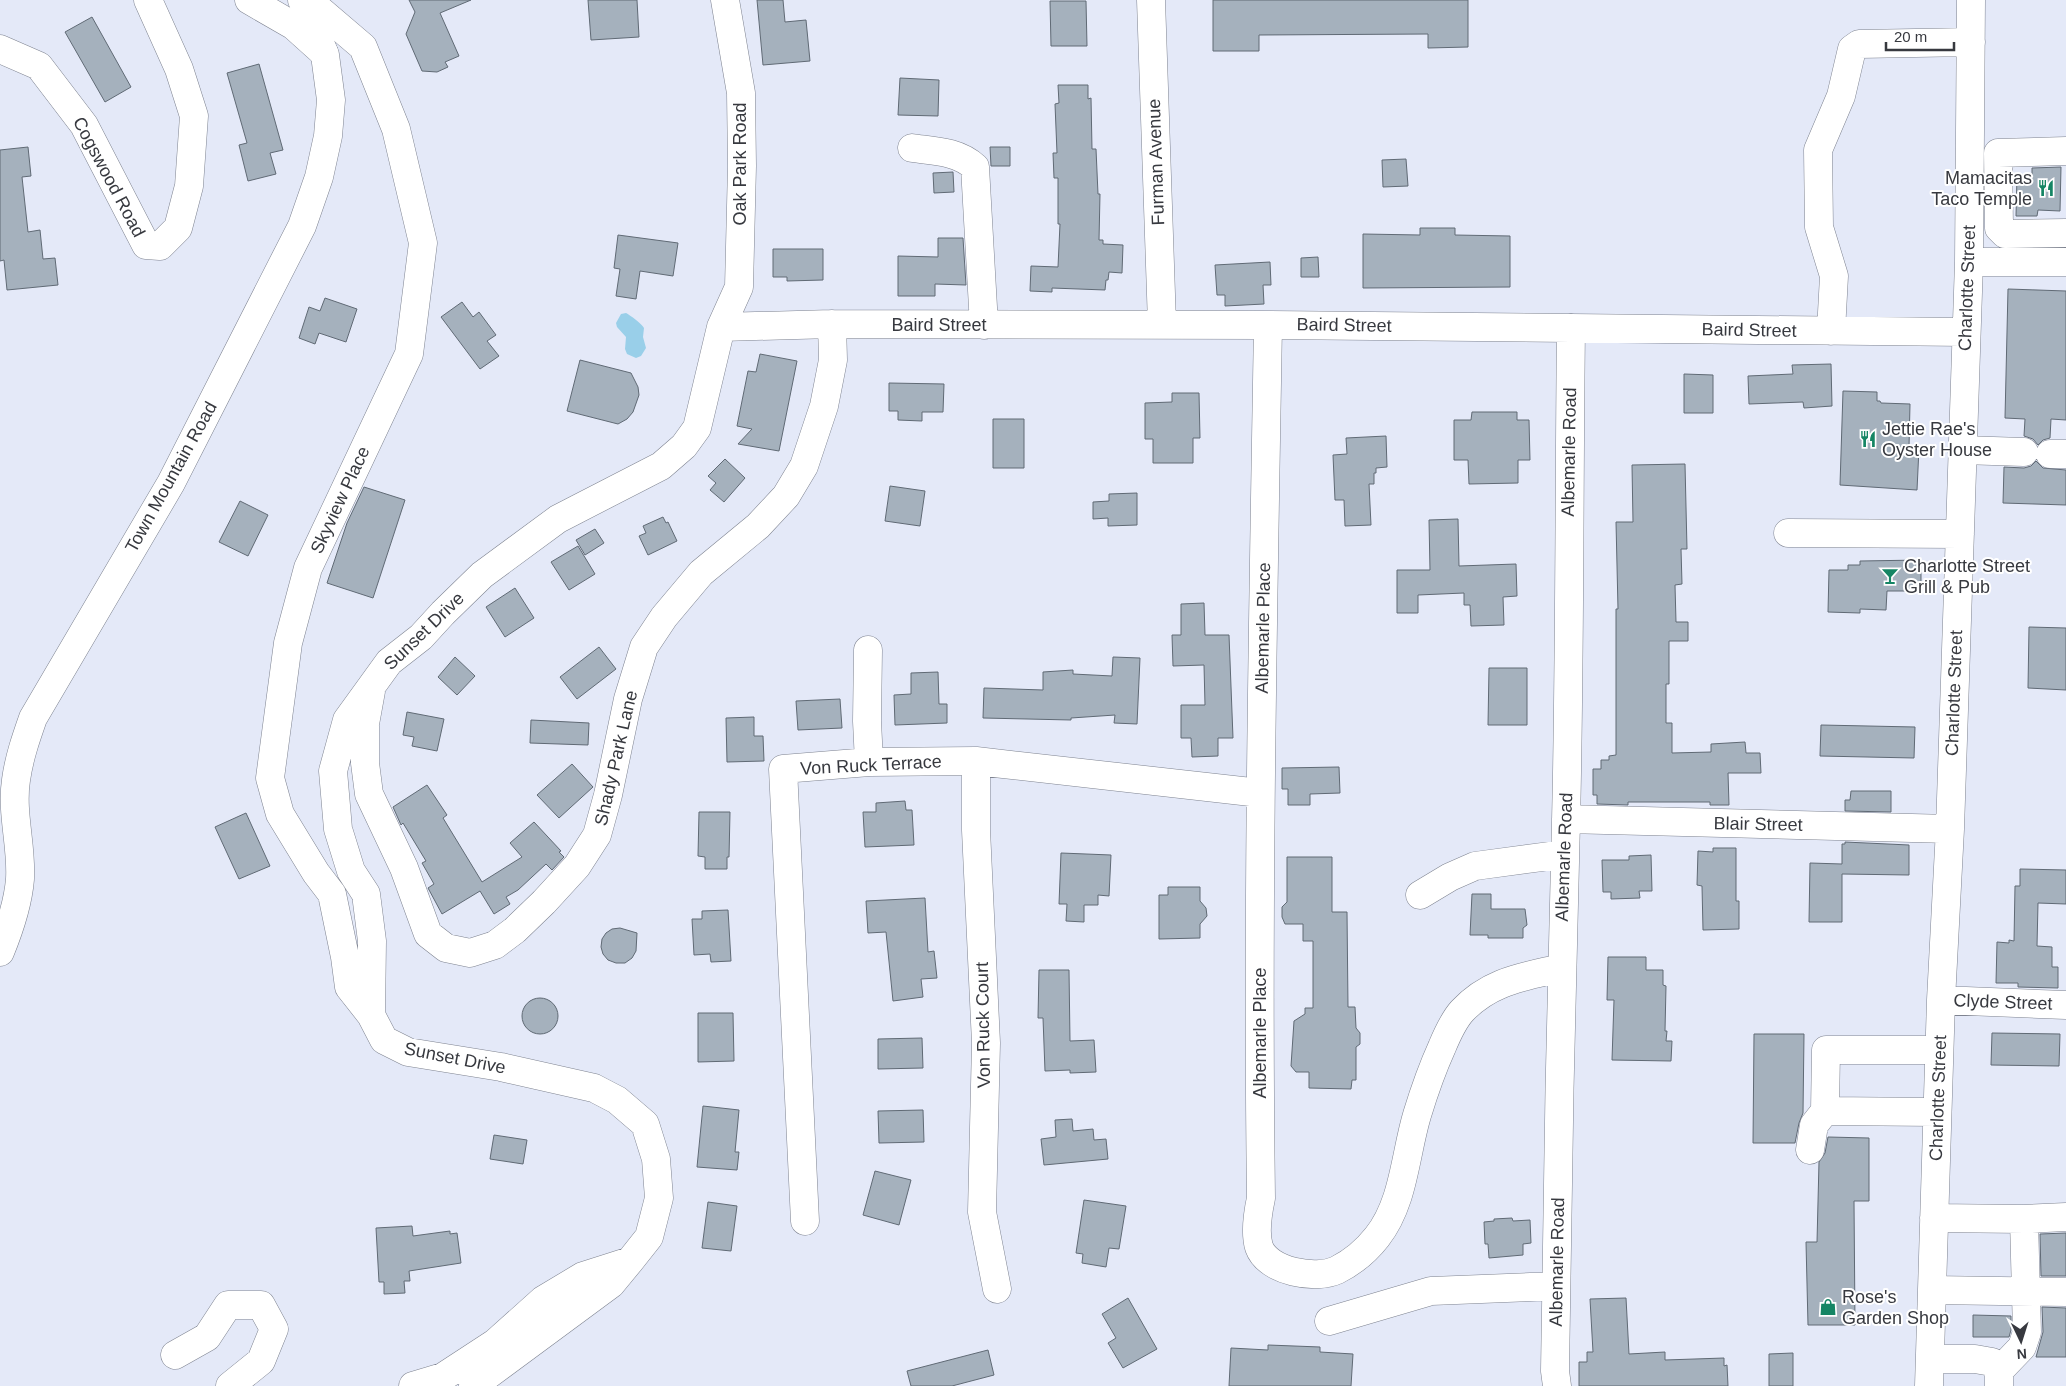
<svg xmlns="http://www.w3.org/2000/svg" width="2066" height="1386" viewBox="0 0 2066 1386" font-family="Helvetica,sans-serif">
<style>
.water{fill:#99cfe9}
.building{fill:#a5b1bd;stroke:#606a75}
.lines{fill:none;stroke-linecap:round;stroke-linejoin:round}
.minor-casing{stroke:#7e8390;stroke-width:29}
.major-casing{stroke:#7e8390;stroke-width:29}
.minor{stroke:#fff;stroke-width:28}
.major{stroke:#fff;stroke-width:28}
.labels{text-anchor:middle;stroke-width:4;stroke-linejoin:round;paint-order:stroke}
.street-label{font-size:18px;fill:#37393f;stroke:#fff}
.poi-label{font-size:18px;fill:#37393f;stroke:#fff;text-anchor:start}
</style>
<rect width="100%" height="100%" fill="#e4e9f8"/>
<path class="water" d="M 626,313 C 630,315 642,324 644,328 L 643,337 L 646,348 L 641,356 L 636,358 L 627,354 L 625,349 L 626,337 L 617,327 L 616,323 L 621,314 Z"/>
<path class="building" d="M 409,0 L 471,0 L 440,13 L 459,56 L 445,62 L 448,67 L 437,72 L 422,71 L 406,34 L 415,12 Z
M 588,0 L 637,0 L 639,37 L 591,40 Z
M 757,0 L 783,0 L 785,22 L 806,20 L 810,61 L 763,65 Z
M 1213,0 L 1468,0 L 1468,47 L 1428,48 L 1428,34 L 1259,35 L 1259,51 L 1213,51 Z
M 1050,1 L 1086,1 L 1087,46 L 1051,46 Z
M 92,17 L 131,87 L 105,102 L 65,32 Z
M 259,64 L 283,150 L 270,153 L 276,174 L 248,181 L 239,145 L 247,143 L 227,73 Z
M 900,78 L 939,80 L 938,116 L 898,115 Z
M 1058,85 L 1088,85 L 1088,99 L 1091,98 L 1092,149 L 1096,149 L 1098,194 L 1100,194 L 1099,240 L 1103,240 L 1103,244 L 1123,245 L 1122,273 L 1109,272 L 1108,280 L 1106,280 L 1105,290 L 1052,288 L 1052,292 L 1030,291 L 1031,266 L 1058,267 L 1060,224 L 1058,224 L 1058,178 L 1054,178 L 1053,153 L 1057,153 L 1055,104 L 1059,103 Z
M 28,147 L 31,176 L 22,177 L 28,232 L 40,230 L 43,259 L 55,258 L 58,285 L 7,290 L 4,260 L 0,261 L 0,150 Z
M 990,147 L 1010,147 L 1010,166 L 991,166 Z
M 1406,159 L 1408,186 L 1383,187 L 1382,160 Z
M 2061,167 L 2060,211 L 2038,210 L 2037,216 L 2016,216 L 2017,175 L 2032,175 L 2032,168 Z
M 953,172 L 954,192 L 934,193 L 933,173 Z
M 1420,228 L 1455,228 L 1455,235 L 1510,236 L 1510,287 L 1363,288 L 1363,234 L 1420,235 Z
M 618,235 L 678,243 L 673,276 L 640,271 L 636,299 L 616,296 L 620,269 L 614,268 Z
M 938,238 L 963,238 L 966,285 L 935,284 L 935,296 L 898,296 L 898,256 L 938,257 Z
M 773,249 L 823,249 L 823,280 L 787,281 L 787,277 L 773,277 Z
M 1318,257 L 1319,277 L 1301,277 L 1301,258 Z
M 1270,262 L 1271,285 L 1263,285 L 1264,304 L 1225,306 L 1225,295 L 1217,295 L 1215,265 Z
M 2008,289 L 2066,291 L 2066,420 L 2051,419 L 2050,438 L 2043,440 L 2038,445 L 2033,439 L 2024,436 L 2025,419 L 2005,418 Z
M 325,298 L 357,309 L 346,342 L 319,333 L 315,344 L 299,338 L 309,307 L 320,311 Z
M 462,302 L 473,317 L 479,312 L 496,335 L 487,341 L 499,356 L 480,369 L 441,317 Z
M 760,354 L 797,361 L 779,451 L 738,444 L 752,429 L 737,426 L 748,371 L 756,372 Z
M 580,360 L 631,373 L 638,387 L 639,395 L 633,412 L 627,419 L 618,424 L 567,411 Z
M 1831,364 L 1832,406 L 1804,408 L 1803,402 L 1749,404 L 1748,376 L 1793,374 L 1792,365 Z
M 1684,374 L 1713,375 L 1713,413 L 1684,413 Z
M 889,383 L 944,384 L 943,412 L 922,412 L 922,421 L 898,420 L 898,411 L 889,411 Z
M 1843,391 L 1877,392 L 1877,401 L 1880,401 L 1881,403 L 1910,404 L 1909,447 L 1919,448 L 1917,490 L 1840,485 Z
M 1172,393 L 1199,393 L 1200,438 L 1193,438 L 1193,463 L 1153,463 L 1153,439 L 1145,439 L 1145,403 L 1172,402 Z
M 1472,412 L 1517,412 L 1517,420 L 1529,420 L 1530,460 L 1518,460 L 1518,483 L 1469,484 L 1468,460 L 1454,460 L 1454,420 L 1471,420 Z
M 993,419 L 1024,419 L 1024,468 L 993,468 Z
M 1386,436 L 1387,467 L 1376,468 L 1376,473 L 1374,473 L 1374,484 L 1369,484 L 1371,525 L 1345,526 L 1344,500 L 1335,500 L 1333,455 L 1347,454 L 1346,438 Z
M 725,459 L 745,478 L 724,502 L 710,490 L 716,483 L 708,476 Z
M 2036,461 L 2043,468 L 2066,470 L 2066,505 L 2003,503 L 2004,467 L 2024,468 L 2031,466 Z
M 1685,464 L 1687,549 L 1681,549 L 1682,584 L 1675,585 L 1676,622 L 1688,622 L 1688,641 L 1669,641 L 1669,684 L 1666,684 L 1666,723 L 1672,723 L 1672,753 L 1711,752 L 1711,744 L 1745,742 L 1746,753 L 1760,753 L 1761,773 L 1728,773 L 1729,805 L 1710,805 L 1710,802 L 1628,802 L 1628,805 L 1597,804 L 1597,795 L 1593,795 L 1593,769 L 1601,769 L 1601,760 L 1609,760 L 1609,756 L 1616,755 L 1616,609 L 1618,609 L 1616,522 L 1633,522 L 1632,465 Z
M 890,486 L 925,491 L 920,526 L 885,521 Z
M 364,487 L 405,500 L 373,598 L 327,583 L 347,523 Z
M 1137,493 L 1137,525 L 1108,526 L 1108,518 L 1093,519 L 1093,502 L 1109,501 L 1109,494 Z
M 240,501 L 268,515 L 248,556 L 219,542 Z
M 663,517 L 666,523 L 668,522 L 677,541 L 648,555 L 639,536 L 646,533 L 643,526 Z
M 1458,519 L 1459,566 L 1516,564 L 1517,596 L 1503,597 L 1504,625 L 1471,626 L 1470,605 L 1464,605 L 1464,593 L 1418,595 L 1418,613 L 1397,613 L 1397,570 L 1430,570 L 1429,520 Z
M 595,529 L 604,543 L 585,555 L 576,540 Z
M 578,546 L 595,574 L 569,590 L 551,562 Z
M 1921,560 L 1921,591 L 1887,591 L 1886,610 L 1860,609 L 1860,613 L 1828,612 L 1829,570 L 1848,570 L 1848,565 L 1860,565 L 1860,561 Z
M 515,588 L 534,618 L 505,637 L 486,607 Z
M 1204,603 L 1205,635 L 1229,635 L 1233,738 L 1218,738 L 1218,756 L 1192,757 L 1191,738 L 1181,738 L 1181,705 L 1205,705 L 1204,665 L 1173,666 L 1172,635 L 1181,635 L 1181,604 Z
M 2029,627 L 2066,628 L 2066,690 L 2028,688 Z
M 599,647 L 616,669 L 577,699 L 560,677 Z
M 455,657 L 475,676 L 457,695 L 438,677 Z
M 1113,657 L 1140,658 L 1137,724 L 1114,723 L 1115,715 L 1071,718 L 1071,720 L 983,718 L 984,688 L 1043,690 L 1043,672 L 1073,670 L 1073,674 L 1112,676 Z
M 1489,668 L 1527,668 L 1527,725 L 1488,725 Z
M 938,672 L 939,704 L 947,704 L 947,723 L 895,725 L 894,695 L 911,694 L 911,673 Z
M 840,699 L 842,728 L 798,730 L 796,701 Z
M 407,712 L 444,719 L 437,751 L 412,746 L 414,737 L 403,735 Z
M 754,717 L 754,736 L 763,736 L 764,761 L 727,762 L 726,718 Z
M 531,720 L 589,723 L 588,745 L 530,743 Z
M 1821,725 L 1915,727 L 1914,758 L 1820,756 Z
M 572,764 L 593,787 L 559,818 L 537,795 Z
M 1339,767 L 1340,793 L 1310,794 L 1310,805 L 1288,805 L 1288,789 L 1282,789 L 1282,768 Z
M 427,785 L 447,815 L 443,818 L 482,882 L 522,857 L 510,843 L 534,822 L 561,851 L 559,852 L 564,857 L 552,870 L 546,864 L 518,890 L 506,897 L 510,904 L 494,914 L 480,891 L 442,914 L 428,888 L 434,884 L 422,863 L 426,861 L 403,823 L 401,825 L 393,807 Z
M 1851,791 L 1891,791 L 1891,812 L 1845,811 L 1845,800 L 1850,800 Z
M 905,801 L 906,810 L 912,810 L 914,845 L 865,847 L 863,812 L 876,812 L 876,803 Z
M 699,812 L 730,812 L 729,857 L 727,857 L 727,869 L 705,869 L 705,857 L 698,856 Z
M 246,813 L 270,866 L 239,879 L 215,827 Z
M 1845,842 L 1909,845 L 1909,875 L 1842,874 L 1842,922 L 1809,922 L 1810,863 L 1842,864 L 1842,844 L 1845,844 Z
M 1713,848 L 1736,848 L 1736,901 L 1739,901 L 1739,929 L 1703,930 L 1702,886 L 1697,885 L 1698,851 L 1713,852 Z
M 1061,853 L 1111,855 L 1109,896 L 1098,895 L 1098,905 L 1084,905 L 1084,922 L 1066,921 L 1067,904 L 1059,904 Z
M 1651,855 L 1652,891 L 1639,891 L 1640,898 L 1611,899 L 1611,892 L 1603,892 L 1602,860 L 1629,860 L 1629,856 Z
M 1287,857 L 1332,857 L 1332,912 L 1347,912 L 1348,1007 L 1355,1007 L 1356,1028 L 1360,1033 L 1360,1044 L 1356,1047 L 1356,1080 L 1352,1080 L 1351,1089 L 1309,1088 L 1309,1072 L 1296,1072 L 1291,1066 L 1294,1021 L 1305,1014 L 1305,1008 L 1313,1008 L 1313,941 L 1303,941 L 1303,924 L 1285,924 L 1282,917 L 1282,907 L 1287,902 Z
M 2020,869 L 2066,870 L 2066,904 L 2038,903 L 2037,946 L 2052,947 L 2052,967 L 2058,967 L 2058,988 L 2018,987 L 2018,983 L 1996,983 L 1997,942 L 2009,943 L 2009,940 L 2014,941 L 2015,886 L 2020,886 Z
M 1168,887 L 1200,887 L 1200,901 L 1206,908 L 1207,916 L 1200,924 L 1200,938 L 1159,939 L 1159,895 L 1168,895 Z
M 1472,894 L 1491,894 L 1491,909 L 1525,909 L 1527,925 L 1523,928 L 1523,938 L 1488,938 L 1488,935 L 1470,935 Z
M 925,898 L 928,952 L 934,951 L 937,978 L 921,979 L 923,997 L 893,1001 L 886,932 L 868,933 L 866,901 Z
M 728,910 L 731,961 L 711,962 L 710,954 L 694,955 L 692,919 L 702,919 L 702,911 Z
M 620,928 L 637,933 L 636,951 L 632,958 L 625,963 L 616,963 L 608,960 L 603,954 L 601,947 L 602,939 L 606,933 L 612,929 Z
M 1608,957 L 1646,957 L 1646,970 L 1663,970 L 1663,985 L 1666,986 L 1665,1031 L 1667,1031 L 1666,1041 L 1672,1041 L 1671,1061 L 1612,1060 L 1614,1000 L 1607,1000 Z
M 1039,970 L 1069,970 L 1070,1041 L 1094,1040 L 1096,1072 L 1070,1073 L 1070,1070 L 1045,1071 L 1043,1018 L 1038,1018 Z
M522 1016a18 18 0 1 1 36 0a18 18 0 1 1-36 0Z
M 698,1013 L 733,1013 L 734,1061 L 698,1062 Z
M 1992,1033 L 2060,1034 L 2059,1066 L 1991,1065 Z
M 1754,1034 L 1804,1034 L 1803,1113 L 1799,1123 L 1795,1143 L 1753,1143 Z
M 922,1038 L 923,1068 L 878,1069 L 878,1039 Z
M 703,1106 L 739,1110 L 735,1152 L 739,1152 L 737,1170 L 697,1167 Z
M 923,1110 L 924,1142 L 879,1143 L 878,1111 Z
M 1072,1119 L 1073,1131 L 1093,1129 L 1094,1140 L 1106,1139 L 1108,1159 L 1044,1165 L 1041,1139 L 1056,1137 L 1055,1120 Z
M 494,1135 L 527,1140 L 523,1164 L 490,1159 Z
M 1828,1137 L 1869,1138 L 1869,1201 L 1854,1201 L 1855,1325 L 1808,1325 L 1806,1242 L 1817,1242 L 1819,1162 L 1825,1153 Z
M 875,1171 L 911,1180 L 899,1225 L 863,1215 Z
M 1084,1200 L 1126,1206 L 1119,1249 L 1109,1248 L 1106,1267 L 1082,1263 L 1083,1254 L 1076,1253 Z
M 708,1202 L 737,1206 L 731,1251 L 702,1248 Z
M 1512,1218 L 1513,1221 L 1530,1220 L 1531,1243 L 1523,1244 L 1523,1255 L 1489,1258 L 1488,1244 L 1485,1244 L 1484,1222 L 1494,1221 L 1494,1219 Z
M 412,1226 L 413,1236 L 450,1231 L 450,1234 L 457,1233 L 461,1263 L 409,1271 L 410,1281 L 404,1281 L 405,1293 L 384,1294 L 384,1282 L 379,1282 L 376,1228 Z
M 2066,1233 L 2066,1276 L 2041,1276 L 2040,1234 Z
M 1128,1298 L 1157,1349 L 1123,1368 L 1108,1343 L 1116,1338 L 1102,1314 Z
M 1626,1298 L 1629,1354 L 1665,1352 L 1665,1360 L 1724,1358 L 1724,1366 L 1727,1365 L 1728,1386 L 1579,1386 L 1579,1362 L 1587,1362 L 1587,1352 L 1593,1352 L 1590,1299 Z
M 2042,1307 L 2066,1308 L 2066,1357 L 2036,1357 L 2043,1332 Z
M 1973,1315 L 2011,1316 L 2011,1330 L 2009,1337 L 1973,1337 Z
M 1268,1345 L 1320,1347 L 1320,1352 L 1353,1354 L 1351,1386 L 1229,1386 L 1231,1348 L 1268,1350 Z
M 988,1350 L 994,1375 L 952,1386 L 911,1386 L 907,1371 Z
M 1793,1353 L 1793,1386 L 1769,1386 L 1769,1354 Z"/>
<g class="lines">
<g class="minor-casing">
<path id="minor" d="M 249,0 L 294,26 L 324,53
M 308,0 L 363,47 L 396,129 L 423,243 L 409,354 L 308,568 L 288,643 L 270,778 L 280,814 L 316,873 L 332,894 L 345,957 L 349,987 L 371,1015
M 1151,0 L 1162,324
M 0,49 L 39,66 L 84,125 L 146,245 L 160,246 L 178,228 L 189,186 L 194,116 L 179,69 L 148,0
M 912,148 C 934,151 958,151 975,167 L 984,325
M 2066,151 L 1998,153 L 1999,228 L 2005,234 L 2066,233
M 1969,262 L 2066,262
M 1268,325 C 1263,616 1257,907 1261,1198 C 1258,1212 1255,1234 1259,1247 C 1268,1272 1316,1280 1337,1270 C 1353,1262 1366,1251 1377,1237 C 1404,1203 1405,1155 1417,1115 C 1424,1092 1432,1069 1442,1047 C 1447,1035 1453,1021 1462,1011 C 1490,981 1523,977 1561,968
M 721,327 L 832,324 L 1268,325 L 1966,332
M 1831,331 L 1834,276 L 1819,227 L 1818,150 L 1841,96 L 1852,49 L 1859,44 L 1971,42
M 1962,450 L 2024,452
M 2050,454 L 2066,454
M 1788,533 L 1960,534
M 868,650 L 867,721 L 869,762
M 371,691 L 365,724 L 365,763 L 369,794 L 404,868 L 428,934 L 446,948 L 470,953 L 495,945 L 515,930 L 544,902 L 577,866 L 597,835 L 608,795 L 628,699 L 644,647 L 664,617 L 701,573 L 758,526 L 786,496 L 804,466 L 824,406 L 833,360 L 832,324
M 976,761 L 976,830 L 986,1043 L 982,1212 L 997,1289
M 1566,819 L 1950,829
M 1420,895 L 1450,877 L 1475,866 L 1565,854
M 1941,1000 L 2066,1005
M 1937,1112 L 1825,1111 L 1826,1050 L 1939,1050
M 1810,1150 L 1814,1125 L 1825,1111
M 1934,1218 L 2024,1219 L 2066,1217
M 805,1221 L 783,769 L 869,762 L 976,761 L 1260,793
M 1932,1290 L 2066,1292
M 1329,1321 L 1431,1291 L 1556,1286
M 175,1355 L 207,1337 L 228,1305 L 261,1305 L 274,1329 L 261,1361 L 230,1386
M 1930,1359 L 1975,1359 L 1992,1362 L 1999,1371 L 1999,1386
M 1999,1371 L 2022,1347 L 2027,1332 L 2024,1219
M 413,1386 L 443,1377 L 495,1343 L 543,1300 L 583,1276 L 630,1261
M 473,1386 L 611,1284 L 630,1261 L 649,1237 L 659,1198 L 656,1159 L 645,1124 L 617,1100 L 594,1088 L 501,1067 L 408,1052 L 384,1040 L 371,1015 L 372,941 L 366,894 L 351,871 L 338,829 L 333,771 L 347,720 L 389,662 L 421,637 L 443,613 L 482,575 L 558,519 L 661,466 L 684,446 L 697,428 L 721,327 L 739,287 L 742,166 L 741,93 L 725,0
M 1557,1386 L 1555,1371 C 1557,1188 1561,1004 1566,821 C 1570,657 1569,492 1571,328
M 1929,1386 L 1941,1000 L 1950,829 L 1969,262 L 1971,0"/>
</g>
<g class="major-casing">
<path id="major" d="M 0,952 C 9,930 18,904 20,879 C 22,846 11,813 16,780 C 19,758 26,738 33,718 L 171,483 L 302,226 L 319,177 L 328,136 L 331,100 L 325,55 L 302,0"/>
</g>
<use href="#minor" class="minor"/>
<use href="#major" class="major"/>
</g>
<defs>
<g id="restaurant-bare" transform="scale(1.35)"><path d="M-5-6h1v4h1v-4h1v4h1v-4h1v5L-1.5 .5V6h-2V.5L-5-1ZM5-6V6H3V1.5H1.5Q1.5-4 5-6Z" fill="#158564" stroke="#fff" stroke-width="2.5" paint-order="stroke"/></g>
<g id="bar-bare" transform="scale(1.35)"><path d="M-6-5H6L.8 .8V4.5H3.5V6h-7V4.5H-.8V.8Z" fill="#158564" stroke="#fff" stroke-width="2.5" paint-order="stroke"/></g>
<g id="shop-bare" transform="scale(1.35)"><path d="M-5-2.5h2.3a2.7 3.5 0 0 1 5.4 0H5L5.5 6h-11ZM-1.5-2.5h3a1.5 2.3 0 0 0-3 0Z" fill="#158564" stroke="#fff" stroke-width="2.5" paint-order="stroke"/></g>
</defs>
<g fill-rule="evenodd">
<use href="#restaurant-bare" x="2046" y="188"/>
<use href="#restaurant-bare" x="1868" y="439"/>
<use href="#bar-bare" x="1890" y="576"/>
<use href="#shop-bare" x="1828" y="1307"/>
</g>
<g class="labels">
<g class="street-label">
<text transform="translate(1156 162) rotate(-92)" y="6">Furman Avenue</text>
<text transform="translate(740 164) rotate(-90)" y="6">Oak Park Road</text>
<text transform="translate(109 177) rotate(62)" y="6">Cogswood Road</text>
<text transform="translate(1967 288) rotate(-88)" y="6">Charlotte Street</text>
<text x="939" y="331">Baird Street</text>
<text transform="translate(1344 325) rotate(1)" y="6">Baird Street</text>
<text transform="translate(1749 330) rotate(1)" y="6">Baird Street</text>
<text transform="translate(1569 452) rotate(-89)" y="6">Albemarle Road</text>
<text transform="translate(171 477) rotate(-61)" y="6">Town Mountain Road</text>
<text transform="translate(340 500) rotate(-65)" y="6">Skyview Place</text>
<text transform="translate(1263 628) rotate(-89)" y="6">Albemarle Place</text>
<text transform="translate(424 631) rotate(-44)" y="6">Sunset Drive</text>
<text transform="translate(1954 693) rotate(-88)" y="6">Charlotte Street</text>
<text transform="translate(616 758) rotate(-77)" y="6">Shady Park Lane</text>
<text transform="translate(871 765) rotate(-3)" y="6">Von Ruck Terrace</text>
<text transform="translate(1758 824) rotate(1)" y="6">Blair Street</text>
<text transform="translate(1564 857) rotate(-88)" y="6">Albemarle Road</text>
<text transform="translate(2003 1002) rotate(2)" y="6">Clyde Street</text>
<text transform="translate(983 1025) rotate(-91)" y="6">Von Ruck Court</text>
<text transform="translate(1260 1033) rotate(-90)" y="6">Albemarle Place</text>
<text transform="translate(455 1058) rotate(11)" y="6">Sunset Drive</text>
<text transform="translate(1938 1098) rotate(-88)" y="6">Charlotte Street</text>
<text transform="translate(1557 1262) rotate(-89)" y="6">Albemarle Road</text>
</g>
<g class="poi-label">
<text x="2032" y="184" text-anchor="end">Mamacitas<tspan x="2032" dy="21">Taco Temple</tspan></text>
<text x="1882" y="435">Jettie Rae's<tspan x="1882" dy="21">Oyster House</tspan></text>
<text x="1904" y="572">Charlotte Street<tspan x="1904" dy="21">Grill &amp; Pub</tspan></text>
<text x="1842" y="1303">Rose's<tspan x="1842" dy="21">Garden Shop</tspan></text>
</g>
</g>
<g transform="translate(2021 1341) rotate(176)" stroke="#ffffff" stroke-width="4" paint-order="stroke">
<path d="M0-4L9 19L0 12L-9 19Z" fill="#37393f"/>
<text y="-8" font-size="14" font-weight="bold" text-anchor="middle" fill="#37393f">N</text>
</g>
<path d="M1886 42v8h68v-8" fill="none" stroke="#37393f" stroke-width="2.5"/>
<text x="1894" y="42" font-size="15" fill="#37393f" stroke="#ffffff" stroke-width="4" paint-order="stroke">20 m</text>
</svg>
